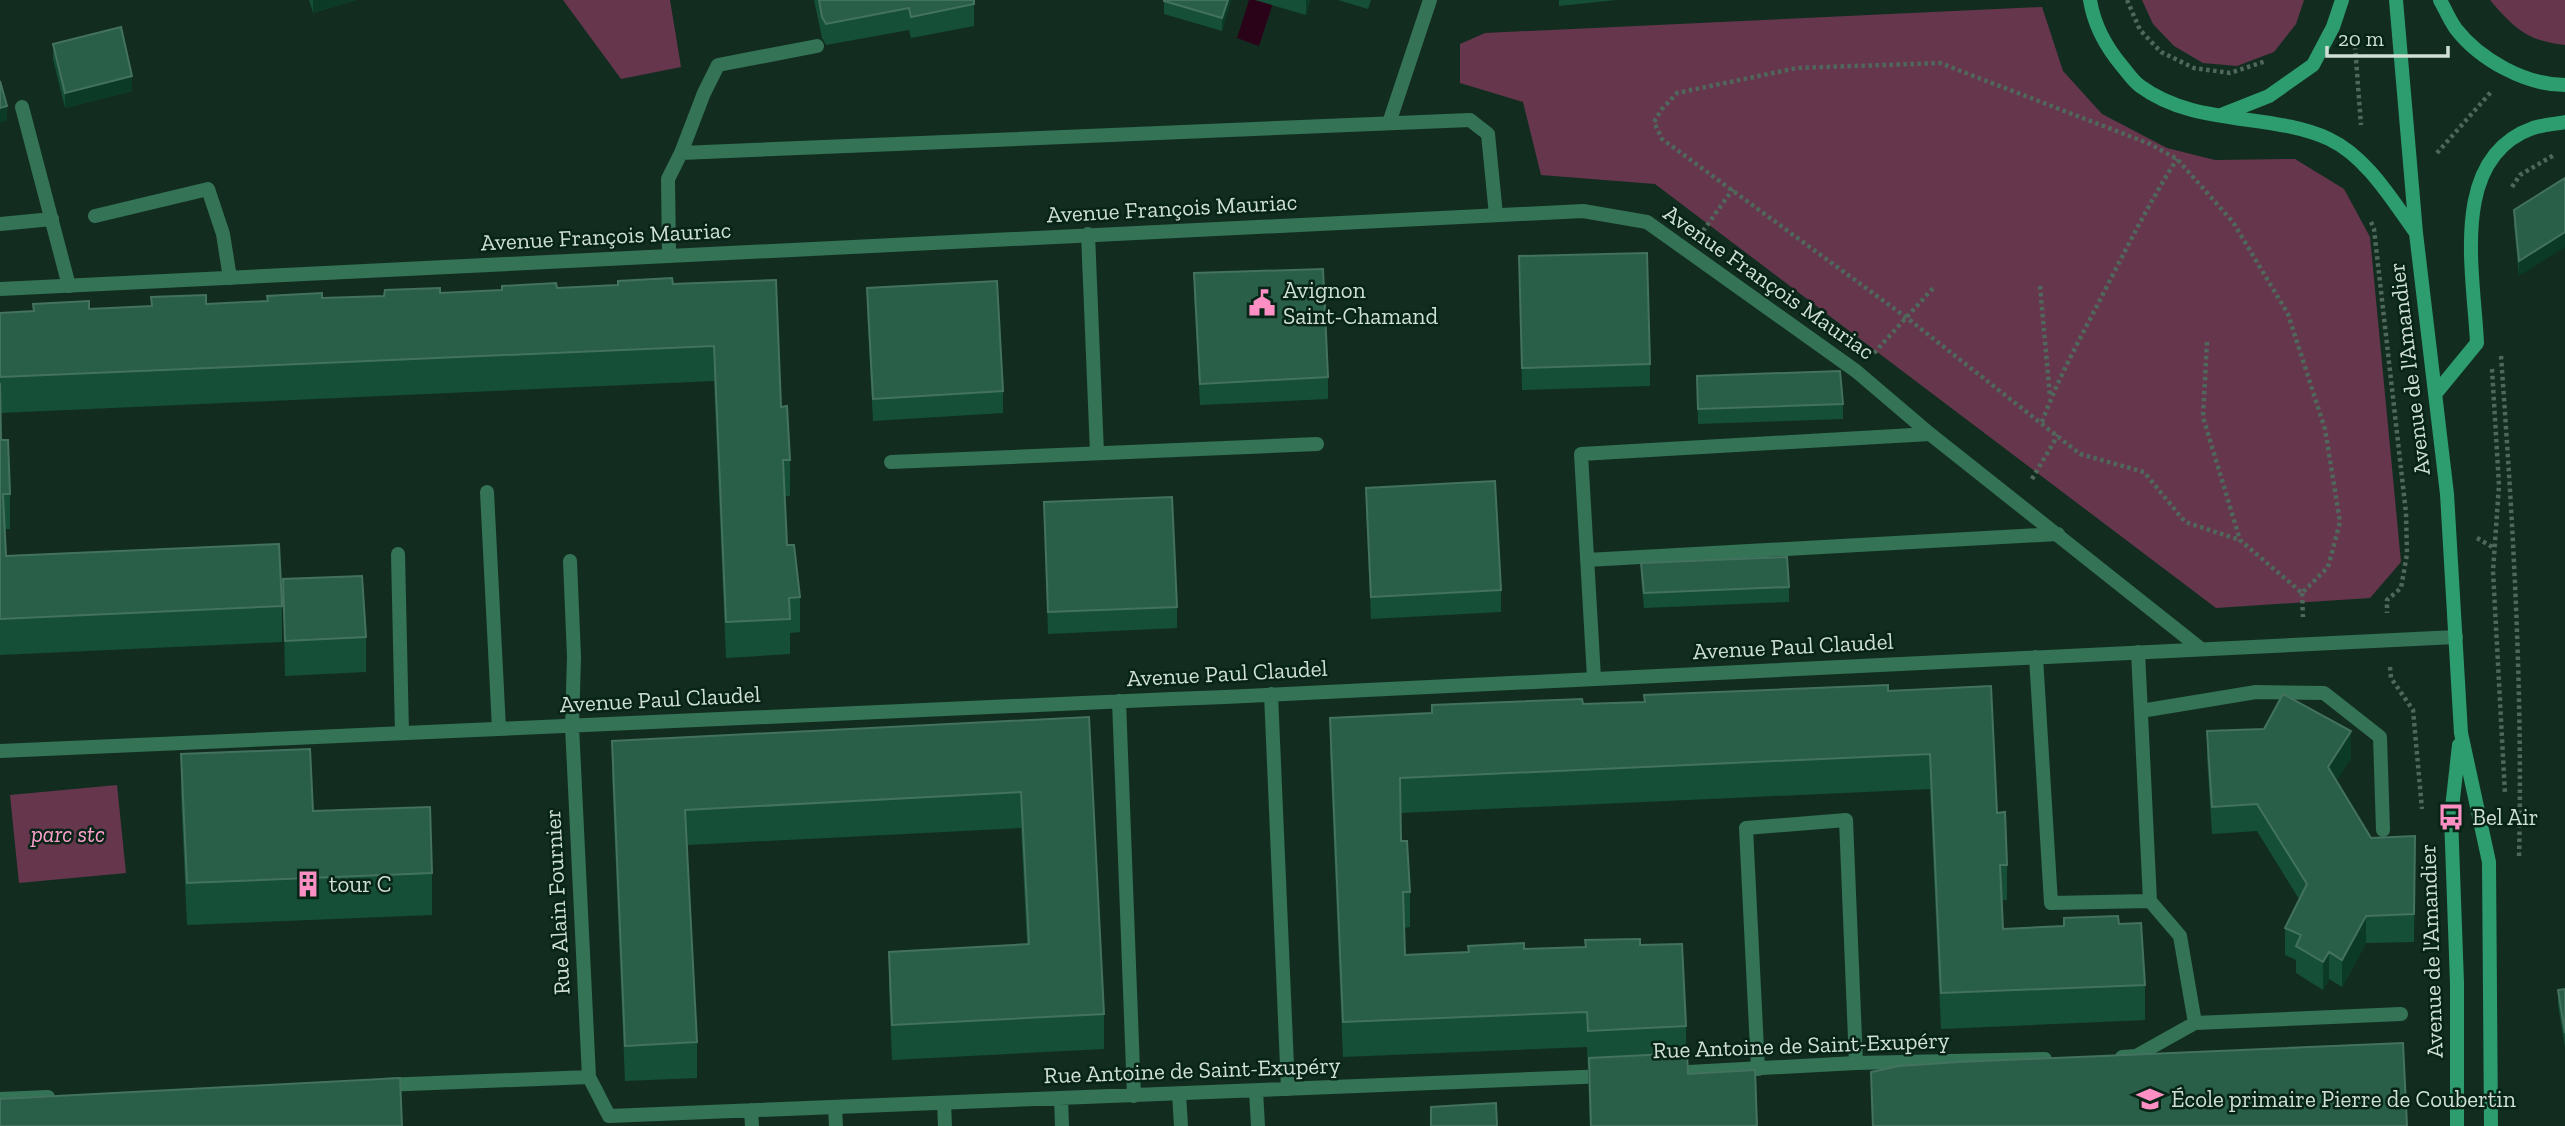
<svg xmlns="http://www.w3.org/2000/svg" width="2565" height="1126" viewBox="0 0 2565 1126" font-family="'Zilla Slab',serif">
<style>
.green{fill:#66364d}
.water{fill:#2b0319}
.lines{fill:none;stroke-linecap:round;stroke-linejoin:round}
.path{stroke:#50675c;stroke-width:4.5;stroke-dasharray:3.5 3.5;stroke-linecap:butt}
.service{stroke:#347355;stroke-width:14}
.pedestrian{stroke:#347355;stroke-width:14}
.minor{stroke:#347355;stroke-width:14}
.secondary{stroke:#2d9d6f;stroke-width:14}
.wall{fill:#154f38}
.shaded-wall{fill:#0b3b27}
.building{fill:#295e49;stroke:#43725f;stroke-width:2}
.labels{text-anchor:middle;stroke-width:5;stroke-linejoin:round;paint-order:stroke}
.street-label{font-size:23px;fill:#cfdfd6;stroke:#072417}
.poi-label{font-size:23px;fill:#cfdfd6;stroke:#072417;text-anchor:start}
.park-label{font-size:23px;font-style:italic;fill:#fca0cb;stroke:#072417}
</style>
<rect width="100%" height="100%" fill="#122d20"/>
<path class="green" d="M 563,0 L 670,0 L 681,67 L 621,79 Z
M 2142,0 L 2304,0 L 2296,24 L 2274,52 L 2237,66 L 2203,63 L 2174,46 L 2153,24 Z
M 2490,0 L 2565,0 L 2565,45 C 2527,41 2514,28 2490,0 Z
M 2042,7 L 2063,71 L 2102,114 L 2167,148 L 2215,160 L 2295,159 L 2344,189 L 2370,237 L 2401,562 L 2370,598 L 2216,608 L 1655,184 L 1541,175 L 1523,102 L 1460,83 L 1460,44 L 1485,33 Z
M 117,785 L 126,873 L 19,883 L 10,795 Z"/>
<path class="water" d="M 1249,0 L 1274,0 L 1259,46 L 1237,38 Z"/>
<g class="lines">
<path class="path" d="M 2127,0 L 2140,30 L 2161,52 L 2194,68 L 2230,73 L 2266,61
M 2355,46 L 2361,125
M 2437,153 L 2491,92
M 2512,187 L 2520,175 L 2554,155
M 2371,222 L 2374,229 L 2406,513 L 2407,554 L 2401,588 L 2387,600 L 2387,613
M 1703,231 L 1733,189
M 2040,286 L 2050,397
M 2207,342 L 2203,417 L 2240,540 L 2302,593 L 2328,567 L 2340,522 L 2325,429 L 2288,314 L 2233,222 L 2177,159 L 2150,144 L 1940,63 L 1797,68 L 1677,93 L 1662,109 L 1654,122 L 1662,139 L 1907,318 L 2080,454 L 2144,472 L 2185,522 L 2240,540
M 1874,353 L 1935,286
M 2501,356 C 2513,523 2523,690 2519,858
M 2492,369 L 2499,485 L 2493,571 L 2505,794
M 2042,422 C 2058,378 2081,337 2102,296 C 2126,249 2149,203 2177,159
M 2032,479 L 2058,435
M 2477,538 L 2494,548
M 2302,593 L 2303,617
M 2390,667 L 2391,678 L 2413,710 L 2422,809"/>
<path class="service" d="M 22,107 L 69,286
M 681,153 L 704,93 L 718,65 L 817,46
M 95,216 L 208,189 L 223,234 L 230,278
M 0,224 L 52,219
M 669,255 L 668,179 L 681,153 L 1470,120 L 1488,134 L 1496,215
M 487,492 L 499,729
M 398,554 L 402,733
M 1587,560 L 2058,534
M 570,561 L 574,657 L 572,726
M 1594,678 L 1581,454 L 1930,434
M 2141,711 L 2256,692 L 2324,693 L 2380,737 L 2383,830
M 1758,1069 L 1746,828 L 1846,820 L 1856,1063
M 1179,1094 L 1181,1126
M 944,1103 L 945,1126
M 835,1107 L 836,1126"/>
<path class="pedestrian" d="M 1172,699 L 1225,697"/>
<path class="minor" d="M 1389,123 L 1430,0
M 1088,234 L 1097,453
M 0,289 L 1583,211 L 1647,222 L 1856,371 L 1930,434 L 2201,649
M 891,462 L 1317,444
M 2036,657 L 2051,903 L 2150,901 L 2138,652
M 1271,694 L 1288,1089
M 1225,697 L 2456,637
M 1119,701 L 1134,1096
M 572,726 L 589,1077
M 0,751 L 1172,699
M 2150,901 L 2180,936 L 2195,1023
M 2122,1057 L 2136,1056 L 2195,1023 L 2401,1014
M 1670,1073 L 1856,1063 L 2045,1059
M 383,1085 L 589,1077 L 609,1116 L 1608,1076
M 1256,1091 L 1258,1126
M 1061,1098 L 1062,1126
M 0,1099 L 48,1097
M 751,1110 L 752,1126"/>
<path class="secondary" d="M 2090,0 C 2094,25 2106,47 2122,66 C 2128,73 2133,81 2140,86 C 2195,127 2270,112 2329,139 C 2367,157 2392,200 2416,233
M 2396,0 L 2416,233 L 2447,494 L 2461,733 L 2489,862 L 2491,1126
M 2440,0 C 2445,9 2450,21 2456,29 C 2480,60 2526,85 2565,85
M 2221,115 L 2269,96 L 2313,65 L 2333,27 L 2342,0
M 2436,393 L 2477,343 C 2474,274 2448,158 2533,128 C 2543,125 2555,124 2565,122
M 2457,1126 L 2457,983 L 2451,817 L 2459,745"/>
</g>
<path class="wall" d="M 309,0 L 356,0 L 313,13 Z
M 814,0 L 974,0 L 974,26 L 911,38 L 909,30 L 826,45 L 822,38 Z
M 1164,0 L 1231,0 L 1222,31 L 1164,14 Z
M 1255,0 L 1310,0 L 1306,15 Z
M 1338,0 L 1371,0 L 1368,9 Z
M 1559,0 L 1616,0 L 1559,6 Z
M 53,44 L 132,91 L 65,108 L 53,59 Z
M 2565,178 L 2519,276 L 2514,225 L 2514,210 Z
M 1519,256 L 1650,364 L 1650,386 L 1522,390 Z
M 1194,273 L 1328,377 L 1328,399 L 1200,405 L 1194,295 Z
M 673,284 L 781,407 L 790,460 L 790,496 L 785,496 L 787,545 L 800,597 L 800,632 L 790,633 L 790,654 L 726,658 L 714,381 L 1,413 L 1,440 L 10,494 L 10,529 L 5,529 L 6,556 L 282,606 L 282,642 L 0,655 L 0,313 L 33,311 L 33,304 L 89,309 L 440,293 Z
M 867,288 L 1003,391 L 1003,413 L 873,421 L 867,309 Z
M 1697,376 L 1843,404 L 1843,419 L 1698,424 Z
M 1366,488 L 1501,590 L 1501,612 L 1371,619 L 1366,510 Z
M 1044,502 L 1177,607 L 1177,628 L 1048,634 Z
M 1641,563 L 1789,587 L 1789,602 L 1644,608 L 1641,578 Z
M 283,579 L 366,637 L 366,672 L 285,676 Z
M 1888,691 L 1997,813 L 2007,865 L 2007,900 L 2001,900 L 2003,929 L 2119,924 L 2145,985 L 2145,1020 L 1941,1029 L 1930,789 L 1400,813 L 1401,841 L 1410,892 L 1410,927 L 1404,928 L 1405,955 L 1468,953 L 1468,946 L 1524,949 L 1640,945 L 1686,1026 L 1686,1053 L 1688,1074 L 1757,1126 L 1590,1126 L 1587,1047 L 1343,1057 L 1330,753 L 1330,718 L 1644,702 L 1644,695 Z
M 1089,717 L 1104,1014 L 1104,1049 L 892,1060 L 889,987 L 889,952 L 1027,944 L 1021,828 L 687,845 L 697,1042 L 697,1078 L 625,1081 L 612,776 L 612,741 Z
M 2207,731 L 2351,758 L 2336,781 L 2371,838 L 2415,836 L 2414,942 L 2366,943 L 2342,987 L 2329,979 L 2323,990 L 2296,973 L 2296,960 L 2285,955 L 2285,928 L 2299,899 L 2257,831 L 2212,834 L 2207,758 Z
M 181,754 L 313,811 L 432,873 L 432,915 L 187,925 L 181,796 Z
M 2565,989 L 2565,1047 L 2558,1005 L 2558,990 Z
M 1871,1072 L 2407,1126 L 1872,1126 Z"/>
<path class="shaded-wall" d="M 313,0 L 356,0 L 313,13 Z
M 1228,0 L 1231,0 L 1222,31 L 1222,18 Z
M 1306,0 L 1310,0 L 1306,15 Z
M 132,76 L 132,91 L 65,108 L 65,93 Z
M 7,106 L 7,121 L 0,123 L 0,108 Z
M 2565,232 L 2565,247 L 2519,276 L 2519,261 Z
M 2351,731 L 2351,758 L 2328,795 L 2328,767 Z
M 2366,916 L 2366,943 L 2342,987 L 2342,960 Z
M 2329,952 L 2329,979 L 2323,990 L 2323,962 Z"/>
<path class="building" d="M 819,0 L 974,0 L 974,4 L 911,17 L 909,8 L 826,24 L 822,17 Z
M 1164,0 L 1228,0 L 1222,18 L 1164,1 Z
M 121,27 L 132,76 L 65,93 L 53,44 Z
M 0,81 L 7,106 L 0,108 Z
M 2565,178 L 2565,232 L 2519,261 L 2514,210 Z
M 1647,253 L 1650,364 L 1522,368 L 1519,256 Z
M 1323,269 L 1328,377 L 1200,384 L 1194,273 Z
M 672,278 L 673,284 L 776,280 L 781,407 L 787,406 L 790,460 L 783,460 L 787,545 L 794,545 L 800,597 L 789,598 L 790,619 L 726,622 L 714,346 L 0,377 L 0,313 L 34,311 L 33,304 L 89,301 L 89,309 L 152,306 L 151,297 L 206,295 L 206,304 L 268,301 L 267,296 L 322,293 L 322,298 L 384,296 L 385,290 L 440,288 L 440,293 L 502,290 L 502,286 L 556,283 L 557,288 L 618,285 L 618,281 Z
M 997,281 L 1003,391 L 873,399 L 867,288 Z
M 1840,371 L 1843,404 L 1698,409 L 1697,376 Z
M 0,383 L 1,440 L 8,440 L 10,494 L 3,494 L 6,556 L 279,544 L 282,606 L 0,619 Z
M 1495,481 L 1501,590 L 1371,597 L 1366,488 Z
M 1172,497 L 1177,607 L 1048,612 L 1044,502 Z
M 1787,557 L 1789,587 L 1644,593 L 1641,563 Z
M 362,576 L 366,637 L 285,641 L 283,579 Z
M 1888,685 L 1888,691 L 1991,686 L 1997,813 L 2005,812 L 2007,865 L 2000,865 L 2003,929 L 2064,926 L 2064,918 L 2118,916 L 2119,924 L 2141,923 L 2145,985 L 1941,993 L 1930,754 L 1400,778 L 1401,841 L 1407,841 L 1410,892 L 1403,892 L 1405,955 L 1469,952 L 1468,946 L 1524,943 L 1524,949 L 1586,947 L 1585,940 L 1640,939 L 1640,945 L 1682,944 L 1686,1026 L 1588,1031 L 1587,1012 L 1343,1022 L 1330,718 L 1432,713 L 1432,705 L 1582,699 L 1583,704 L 1645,702 L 1644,695 Z
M 2283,694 L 2351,731 L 2328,767 L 2371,838 L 2415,836 L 2414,914 L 2366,916 L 2342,960 L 2329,952 L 2323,962 L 2296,946 L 2301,935 L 2285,928 L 2307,884 L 2257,804 L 2212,807 L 2207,731 L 2264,729 Z
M 1089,717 L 1104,1014 L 892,1025 L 889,952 L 1029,944 L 1021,792 L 685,810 L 697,1042 L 625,1046 L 612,741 Z
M 310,749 L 313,811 L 430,807 L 432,873 L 187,883 L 181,754 Z
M 2565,989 L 2565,1033 L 2558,990 Z
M 2403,1043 L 2407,1126 L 1873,1126 L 1871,1072 L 1899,1066 L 1959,1062 Z
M 1687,1053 L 1688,1074 L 1755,1070 L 1757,1126 L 1591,1126 L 1589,1058 Z
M 400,1078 L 402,1126 L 0,1126 L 0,1099 Z
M 1496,1103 L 1497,1126 L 1431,1126 L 1431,1107 Z"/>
<defs>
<g id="civic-bare" transform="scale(2.1)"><path d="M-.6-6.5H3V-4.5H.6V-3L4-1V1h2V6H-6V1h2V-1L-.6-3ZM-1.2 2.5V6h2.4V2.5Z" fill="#fc8fc3" stroke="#072417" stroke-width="2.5" paint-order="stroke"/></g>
<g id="bus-bare" transform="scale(2.1)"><path d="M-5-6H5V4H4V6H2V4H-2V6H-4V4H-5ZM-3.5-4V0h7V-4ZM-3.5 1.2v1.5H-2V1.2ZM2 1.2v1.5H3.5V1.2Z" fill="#fc8fc3" stroke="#072417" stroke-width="2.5" paint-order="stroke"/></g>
<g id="building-bare" transform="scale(2.1)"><path d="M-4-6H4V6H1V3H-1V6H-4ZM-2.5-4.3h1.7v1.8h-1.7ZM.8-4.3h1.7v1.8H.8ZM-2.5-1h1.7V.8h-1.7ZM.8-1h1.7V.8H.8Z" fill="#fc8fc3" stroke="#072417" stroke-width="2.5" paint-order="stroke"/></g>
<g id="school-bare" transform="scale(2.1)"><path d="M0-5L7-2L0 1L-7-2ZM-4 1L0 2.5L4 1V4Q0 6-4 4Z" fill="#fc8fc3" stroke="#072417" stroke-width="2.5" paint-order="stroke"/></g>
</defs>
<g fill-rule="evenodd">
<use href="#civic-bare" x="1262" y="303"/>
<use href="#bus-bare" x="2451" y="817"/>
<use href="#building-bare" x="308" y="884"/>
<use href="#school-bare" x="2150" y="1099"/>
</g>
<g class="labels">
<g class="street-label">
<text transform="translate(1172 208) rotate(-3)" y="8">Avenue François Mauriac</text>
<text transform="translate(606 236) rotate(-3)" y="8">Avenue François Mauriac</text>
<text transform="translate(1769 282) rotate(35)" y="8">Avenue François Mauriac</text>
<text transform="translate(2409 369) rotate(-97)" y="8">Avenue de l'Amandier</text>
<text transform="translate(1793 646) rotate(-3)" y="8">Avenue Paul Claudel</text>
<text transform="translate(1227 673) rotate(-3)" y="8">Avenue Paul Claudel</text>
<text transform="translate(660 699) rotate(-3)" y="8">Avenue Paul Claudel</text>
<text transform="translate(557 902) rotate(-93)" y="8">Rue Alain Fournier</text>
<text transform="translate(2431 951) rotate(-92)" y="8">Avenue de l'Amandier</text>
<text transform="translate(1801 1045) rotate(-2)" y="8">Rue Antoine de Saint-Exupéry</text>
<text transform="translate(1192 1070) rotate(-2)" y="8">Rue Antoine de Saint-Exupéry</text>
</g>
<g class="poi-label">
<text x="1283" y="298">Avignon<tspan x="1283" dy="26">Saint-Chamand</tspan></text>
<text x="2472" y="825">Bel Air</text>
<text x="329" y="892">tour C</text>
<text x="2171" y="1107">École primaire Pierre de Coubertin</text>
</g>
<g class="park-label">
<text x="68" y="842">parc stc</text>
</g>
</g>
<path d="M2327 46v10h121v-10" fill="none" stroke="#cfdfd6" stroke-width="3.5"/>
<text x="2338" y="46" font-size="21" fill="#cfdfd6" stroke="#072417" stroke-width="5" paint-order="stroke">20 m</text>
</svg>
